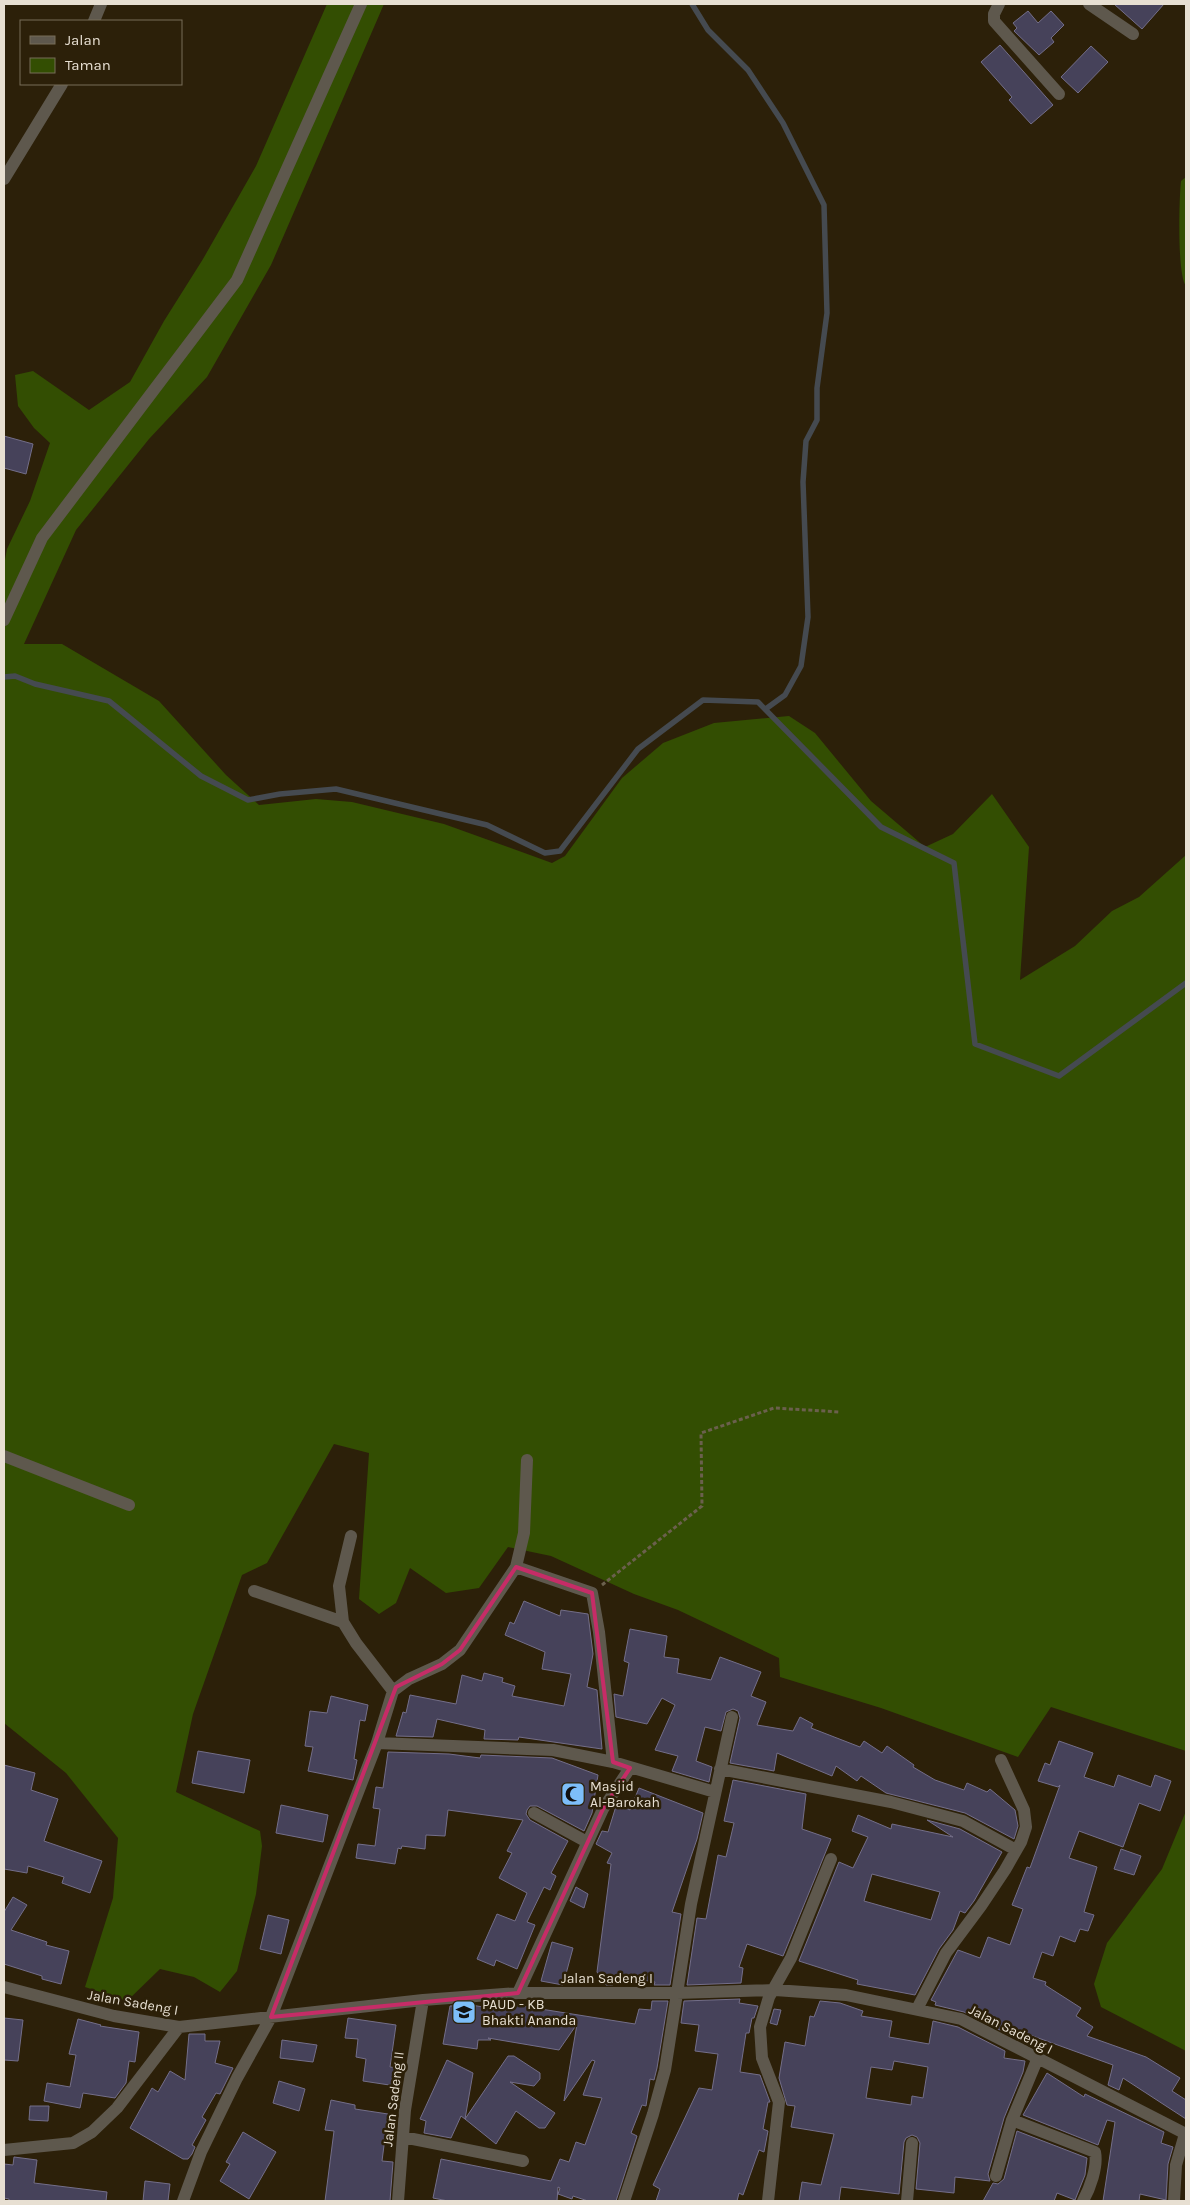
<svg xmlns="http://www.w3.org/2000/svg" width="1190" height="2205" viewBox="0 0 1190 2205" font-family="Karla,sans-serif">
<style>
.green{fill:#334e02}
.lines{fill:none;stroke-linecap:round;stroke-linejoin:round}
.stream{stroke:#454a50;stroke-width:5.5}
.building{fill:#46425a;stroke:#736e89;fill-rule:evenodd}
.path{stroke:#6b604d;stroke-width:3;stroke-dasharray:4 2.5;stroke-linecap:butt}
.minor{stroke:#5e584d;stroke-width:12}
.marked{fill:none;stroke:#c62c67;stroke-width:4;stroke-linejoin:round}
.labels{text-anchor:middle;stroke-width:5;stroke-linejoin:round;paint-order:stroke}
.poi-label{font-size:14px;fill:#e7dfd2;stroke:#2c2009;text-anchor:start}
.street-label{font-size:14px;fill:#e7dfd2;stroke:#2c2009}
</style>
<rect width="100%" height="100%" fill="#2c2009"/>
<path class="green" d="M 327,4 L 384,4 L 271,265 L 207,377 L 149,439 L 76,530 L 24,644 L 62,644 L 159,701 L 226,775 L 259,805 L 316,799 L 352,802 L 444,824 L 552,863 L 565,856 L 622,778 L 663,743 L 714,723 L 789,716 L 815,733 L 871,801 L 925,847 L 953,834 L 992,794 L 1029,847 L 1020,980 L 1075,946 L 1112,911 L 1139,897 L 1186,855 L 1186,1751 L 1051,1707 L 1018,1757 L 881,1708 L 780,1677 L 779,1658 L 678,1610 L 634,1594 L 551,1556 L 508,1547 L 479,1588 L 446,1593 L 410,1568 L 396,1603 L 379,1614 L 359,1599 L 369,1453 L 334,1444 L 267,1563 L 242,1575 L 193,1714 L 176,1792 L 260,1831 L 262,1846 L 256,1894 L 237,1971 L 220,1992 L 194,1977 L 160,1969 L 127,2001 L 85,1987 L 113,1898 L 118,1838 L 66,1773 L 4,1723 L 4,565 L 7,549 L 30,501 L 50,443 L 34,428 L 18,406 L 15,375 L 33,371 L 89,410 L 130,382 L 164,321 L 203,259 L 256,166 Z
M 1186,177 L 1186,286 C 1177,275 1179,199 1181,181 Z
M 1186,1811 L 1186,2051 L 1101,2007 L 1094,1984 L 1107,1943 L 1162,1869 Z"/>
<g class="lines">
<path class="stream" d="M 692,4 L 708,30 L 748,70 L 783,123 L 824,205 L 827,313 L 817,388 L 817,420 L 806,441 L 803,482 L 808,617 L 801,666 L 785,695 L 767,708
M 4,677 L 15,676 L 35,684 L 109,701 L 201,776 L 248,800 L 280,794 L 336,789 L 487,825 L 545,853 L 560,851 L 638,749 L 703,700 L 758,702 L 881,827 L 954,863 L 975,1044 L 1059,1076 L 1186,983"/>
</g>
<path class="building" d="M 1114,4 L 1164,4 L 1142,29 Z
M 1028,11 L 1038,23 L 1051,11 L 1064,25 L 1051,38 L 1054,42 L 1039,55 L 1014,31 L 1017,28 L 1013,23 Z
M 1000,45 L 1053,105 L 1031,124 L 1009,100 L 1012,97 L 981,62 Z
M 1091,46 L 1108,62 L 1078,93 L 1061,77 Z
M 4,436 L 33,444 L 26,474 L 4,468 Z
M 524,1601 L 560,1616 L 561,1610 L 588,1614 L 593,1654 L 587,1687 L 597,1690 L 602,1749 L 519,1737 L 518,1740 L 484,1739 L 485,1730 L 437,1719 L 433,1737 L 396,1736 L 403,1712 L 406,1713 L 410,1695 L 456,1704 L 462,1675 L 482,1681 L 484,1673 L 503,1678 L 502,1682 L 515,1686 L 512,1696 L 564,1706 L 571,1674 L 542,1669 L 545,1652 L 505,1635 L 510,1622 L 514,1624 Z
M 630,1629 L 667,1636 L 664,1657 L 679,1659 L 677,1673 L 711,1680 L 720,1657 L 761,1672 L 751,1696 L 766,1702 L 757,1725 L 793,1731 L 800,1717 L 813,1724 L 811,1728 L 860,1747 L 864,1741 L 882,1753 L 887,1746 L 914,1765 L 913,1767 L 935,1780 L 964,1790 L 967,1783 L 987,1792 L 990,1789 L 1015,1810 L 1018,1826 L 1014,1839 L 965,1813 L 886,1793 L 861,1776 L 857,1781 L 836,1766 L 832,1776 L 777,1753 L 774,1771 L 730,1763 L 740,1718 L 738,1711 L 733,1709 L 726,1712 L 721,1731 L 705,1727 L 696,1761 L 712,1767 L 709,1782 L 672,1771 L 678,1756 L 655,1750 L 675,1705 L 662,1698 L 647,1724 L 616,1717 L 614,1694 L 623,1696 L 629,1663 L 624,1661 Z
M 331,1696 L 368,1705 L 365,1721 L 360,1720 L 354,1759 L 357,1760 L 353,1780 L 308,1771 L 313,1747 L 305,1746 L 310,1711 L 327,1713 Z
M 1059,1741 L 1093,1753 L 1084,1777 L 1114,1787 L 1118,1775 L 1151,1787 L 1155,1775 L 1171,1781 L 1160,1811 L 1139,1803 L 1123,1847 L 1079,1831 L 1069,1858 L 1097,1867 L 1084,1912 L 1094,1915 L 1088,1931 L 1080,1929 L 1075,1942 L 1060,1936 L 1053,1956 L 1042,1952 L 1033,1978 L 1046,1982 L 1045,1985 L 1081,2008 L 1076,2016 L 1093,2027 L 1087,2036 L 1146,2057 L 1180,2078 L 1172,2091 L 1186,2100 L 1186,2119 L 1123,2078 L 1119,2090 L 1108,2085 L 1113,2065 L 1030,2035 L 1008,2028 L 1008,2034 L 964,2012 L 935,2005 L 936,2002 L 931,2000 L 958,1950 L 980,1958 L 988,1937 L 1010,1945 L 1023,1909 L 1012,1905 L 1027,1867 L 1030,1868 L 1060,1785 L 1058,1787 L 1038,1781 L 1045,1763 L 1050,1765 Z
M 198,1751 L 250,1760 L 244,1793 L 192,1783 Z
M 388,1752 L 449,1754 L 480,1758 L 481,1755 L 552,1758 L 598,1775 L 592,1813 L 584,1831 L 537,1806 L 530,1806 L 527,1810 L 526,1814 L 530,1820 L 568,1841 L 551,1873 L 556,1876 L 550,1890 L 544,1887 L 527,1922 L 535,1925 L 517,1969 L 496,1960 L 494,1966 L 477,1959 L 497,1914 L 515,1921 L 527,1893 L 499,1878 L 512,1853 L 507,1851 L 523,1820 L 448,1810 L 445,1836 L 426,1835 L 425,1849 L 402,1846 L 401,1849 L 398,1848 L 395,1864 L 356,1858 L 358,1844 L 375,1846 L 380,1809 L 373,1808 L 376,1787 L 383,1788 Z
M 4,1765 L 35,1773 L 31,1790 L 58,1799 L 44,1841 L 102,1861 L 90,1893 L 62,1883 L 64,1877 L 28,1866 L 27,1873 L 4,1869 Z
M 733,1780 L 806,1794 L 802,1829 L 831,1839 L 783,1956 L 747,1944 L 739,1967 L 743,1968 L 741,1983 L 687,1985 L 697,1918 L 706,1919 L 718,1855 L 726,1857 L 734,1823 L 724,1821 Z
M 639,1788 L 703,1813 L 697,1839 L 672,1912 L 681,1914 L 670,1985 L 654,1985 L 655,1982 L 615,1976 L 613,1985 L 606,1985 L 597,1972 L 611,1864 L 607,1863 L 612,1853 L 596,1844 L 602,1831 L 608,1832 L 617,1803 L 630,1810 Z
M 281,1805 L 328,1815 L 323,1842 L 276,1833 Z
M 858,1815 L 891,1829 L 892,1824 L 953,1837 L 927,1820 L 960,1829 L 1002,1852 L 974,1901 L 965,1913 L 960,1911 L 953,1930 L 939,1949 L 915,1995 L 857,1984 L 858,1980 L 799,1961 L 839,1862 L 853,1868 L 868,1837 L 852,1831 ZM 872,1874 L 940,1892 L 931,1920 L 864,1901 Z
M 1121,1849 L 1141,1856 L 1134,1875 L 1114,1869 Z
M 576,1887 L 588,1894 L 584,1908 L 570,1901 Z
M 13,1897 L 27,1905 L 11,1930 L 47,1942 L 46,1945 L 69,1951 L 61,1984 L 42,1979 L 42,1976 L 4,1964 L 4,1912 Z
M 268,1915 L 289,1920 L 281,1954 L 260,1949 Z
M 552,1942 L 573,1948 L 563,1985 L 541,1981 Z
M 740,1999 L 739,2003 L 758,2006 L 754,2018 L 752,2018 L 749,2033 L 746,2033 L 740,2072 L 760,2075 L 770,2102 L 768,2102 L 763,2129 L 768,2131 L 764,2152 L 759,2150 L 743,2195 L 739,2193 L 737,2201 L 656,2201 L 660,2189 L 653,2185 L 699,2088 L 712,2090 L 718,2054 L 695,2051 L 699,2025 L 681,2023 L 684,2001 Z
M 652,2001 L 668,2001 L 657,2068 L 654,2080 L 650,2079 L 646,2106 L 642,2105 L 631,2133 L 637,2136 L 616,2201 L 588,2201 L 573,2196 L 572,2199 L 558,2194 L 560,2188 L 558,2187 L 557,2201 L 448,2201 L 433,2198 L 441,2159 L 551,2181 L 560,2159 L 569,2162 L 576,2142 L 585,2145 L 602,2098 L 583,2095 L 595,2061 L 592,2060 L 564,2101 L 577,2024 L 559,2050 L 488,2038 L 491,2040 L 478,2040 L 477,2049 L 443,2044 L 450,2006 L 471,2005 L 502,2010 L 503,2003 L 635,2024 L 639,2009 L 651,2010 Z
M 820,2001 L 840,2003 L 863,2011 L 861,2016 L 892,2021 L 889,2037 L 929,2044 L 933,2021 L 958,2027 L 1005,2051 L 1004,2058 L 1025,2061 L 1023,2072 L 1004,2118 L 988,2174 L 990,2181 L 955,2177 L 954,2193 L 916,2189 L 920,2143 L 917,2137 L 912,2135 L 906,2138 L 904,2142 L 899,2194 L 841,2187 L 839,2201 L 799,2201 L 802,2182 L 821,2185 L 834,2134 L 791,2127 L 795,2106 L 787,2105 L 779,2078 L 785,2042 L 805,2046 L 810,2016 L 814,2017 ZM 894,2061 L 928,2067 L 923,2098 L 912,2096 L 911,2105 L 866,2098 L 871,2067 L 892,2070 Z
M 774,2009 L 781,2010 L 777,2025 L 770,2023 Z
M 4,2018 L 23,2020 L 18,2061 L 4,2060 Z
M 348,2018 L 396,2025 L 390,2067 L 398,2068 L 396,2086 L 363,2081 L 366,2059 L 356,2057 L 358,2039 L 345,2038 Z
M 78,2019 L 101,2025 L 100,2026 L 139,2032 L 135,2062 L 129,2061 L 126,2083 L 115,2098 L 83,2093 L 80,2108 L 44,2101 L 47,2083 L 70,2087 L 76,2055 L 69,2054 Z
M 189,2034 L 205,2034 L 205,2041 L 220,2041 L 215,2063 L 233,2068 L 220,2094 L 216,2093 L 202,2117 L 206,2120 L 192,2145 L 195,2147 L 192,2154 L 188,2159 L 183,2159 L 130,2128 L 152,2088 L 158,2092 L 170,2071 L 185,2080 Z
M 282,2040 L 317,2045 L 313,2062 L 280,2058 Z
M 508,2056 L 514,2056 L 540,2073 L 540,2079 L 534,2086 L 510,2082 L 555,2113 L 545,2128 L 539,2128 L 516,2111 L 496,2144 L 465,2119 Z
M 447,2060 L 473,2073 L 465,2119 L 461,2116 L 451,2138 L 424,2133 L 426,2121 L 420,2119 Z
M 1047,2073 L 1084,2097 L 1085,2094 L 1164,2132 L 1161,2143 L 1173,2147 L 1168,2164 L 1166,2200 L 1140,2194 L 1139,2201 L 1103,2201 L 1115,2122 L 1107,2120 L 1098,2145 L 1023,2115 Z
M 279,2081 L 305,2089 L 299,2111 L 273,2103 Z
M 331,2100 L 355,2105 L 355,2109 L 388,2114 L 382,2161 L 393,2162 L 390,2201 L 325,2201 L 334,2131 L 325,2130 Z
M 30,2106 L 49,2106 L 48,2121 L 29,2120 Z
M 1017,2131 L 1087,2158 L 1085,2175 L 1075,2200 L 1057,2193 L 1054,2201 L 983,2201 L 993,2183 L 998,2184 L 1004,2179 Z
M 243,2132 L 276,2152 L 249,2199 L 220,2181 L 230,2164 L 226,2162 Z
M 14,2157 L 37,2160 L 34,2183 L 107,2192 L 106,2201 L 9,2201 L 9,2199 L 4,2198 L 4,2164 L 13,2165 Z
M 145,2181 L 170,2184 L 168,2201 L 143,2201 Z"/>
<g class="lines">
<path class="path" d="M 602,1585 L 702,1506 L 701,1433 L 774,1408 L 840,1412"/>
<path class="minor" d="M 999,4 L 994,14 L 994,21 L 1059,94
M 1089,4 L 1133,34
M 94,21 L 101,4
M 4,179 L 62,84
M 4,620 L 42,538 L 237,280 L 361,4
M 4,1456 L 129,1505
M 527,1460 L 524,1533 L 516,1567 L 592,1593 L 599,1632 L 613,1762
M 254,1591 L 343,1622 L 356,1643 L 393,1691
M 343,1622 L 339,1586 L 351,1536
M 377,1743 L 553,1750 L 613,1762 L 715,1792
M 720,1769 L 891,1802 L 963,1821 L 1016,1850
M 534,1813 L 587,1842
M 4,1987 L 114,2016 L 179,2027 L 423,2000 L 518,1993 L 677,1993 L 775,1990 L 846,1995 L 961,2019 L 1186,2134
M 518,1993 L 603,1809 L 630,1768
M 917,2009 L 946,1953 L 981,1906 L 1005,1870 L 1021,1842 L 1026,1827 L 1024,1810 L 1001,1760
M 1012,2120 L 1095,2152 C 1098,2167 1090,2188 1083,2201
M 403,2137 L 523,2161
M 4,2150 L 73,2143 L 92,2132 L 117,2108 L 179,2027
M 996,2176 L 1012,2120 L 1037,2060
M 183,2201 L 201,2152 L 237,2078 L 271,2017 L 377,1743 L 393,1691 L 409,1679 L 442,1664 L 460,1650 L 516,1567
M 398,2201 L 405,2110 L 423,2000
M 624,2201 L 653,2114 L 665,2070 L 691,1904 L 732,1717
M 768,2201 L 779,2102 L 762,2058 L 760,2027 L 769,1997 L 791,1958 L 831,1859
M 907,2201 L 912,2143
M 1174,2201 L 1176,2165 L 1185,2134"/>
</g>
<path class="marked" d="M 516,1567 L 592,1593 L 613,1762 L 630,1768 L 603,1809 L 518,1993 L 271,2017 L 396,1687 L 442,1664 L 460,1650 Z"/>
<defs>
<g id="mosque-square" transform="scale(1.25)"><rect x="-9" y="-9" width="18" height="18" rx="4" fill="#7dbef9" stroke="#2c2009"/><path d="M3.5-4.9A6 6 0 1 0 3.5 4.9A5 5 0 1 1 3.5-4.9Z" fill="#111"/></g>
<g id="school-square" transform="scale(1.25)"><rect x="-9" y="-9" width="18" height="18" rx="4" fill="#7dbef9" stroke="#2c2009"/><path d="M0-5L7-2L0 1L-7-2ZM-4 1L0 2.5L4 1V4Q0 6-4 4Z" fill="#111"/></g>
</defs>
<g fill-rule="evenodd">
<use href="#mosque-square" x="573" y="1794"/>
<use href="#school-square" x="464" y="2012"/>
</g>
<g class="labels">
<g class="poi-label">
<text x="590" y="1791">Masjid<tspan x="590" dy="16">Al-Barokah</tspan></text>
<text x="482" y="2009">PAUD - KB<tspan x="482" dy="16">Bhakti Ananda</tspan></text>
</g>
<g class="street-label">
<text x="607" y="1983">Jalan Sadeng I</text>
<text transform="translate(133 2002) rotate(10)" y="5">Jalan Sadeng I</text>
<text transform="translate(1011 2029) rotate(27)" y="5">Jalan Sadeng I</text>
<text transform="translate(393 2099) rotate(-83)" y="5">Jalan Sadeng II</text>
</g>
</g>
<rect width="1190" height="2205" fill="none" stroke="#e7dfd2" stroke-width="10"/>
<rect x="20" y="20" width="162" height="65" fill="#2c2009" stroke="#776c59"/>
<rect x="30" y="36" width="25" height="8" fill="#5e584d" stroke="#776c59"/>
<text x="65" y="45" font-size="15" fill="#e7dfd2">Jalan</text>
<rect x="30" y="58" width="25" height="15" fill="#334e02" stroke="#776c59"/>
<text x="65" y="70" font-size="15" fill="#e7dfd2">Taman</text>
</svg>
